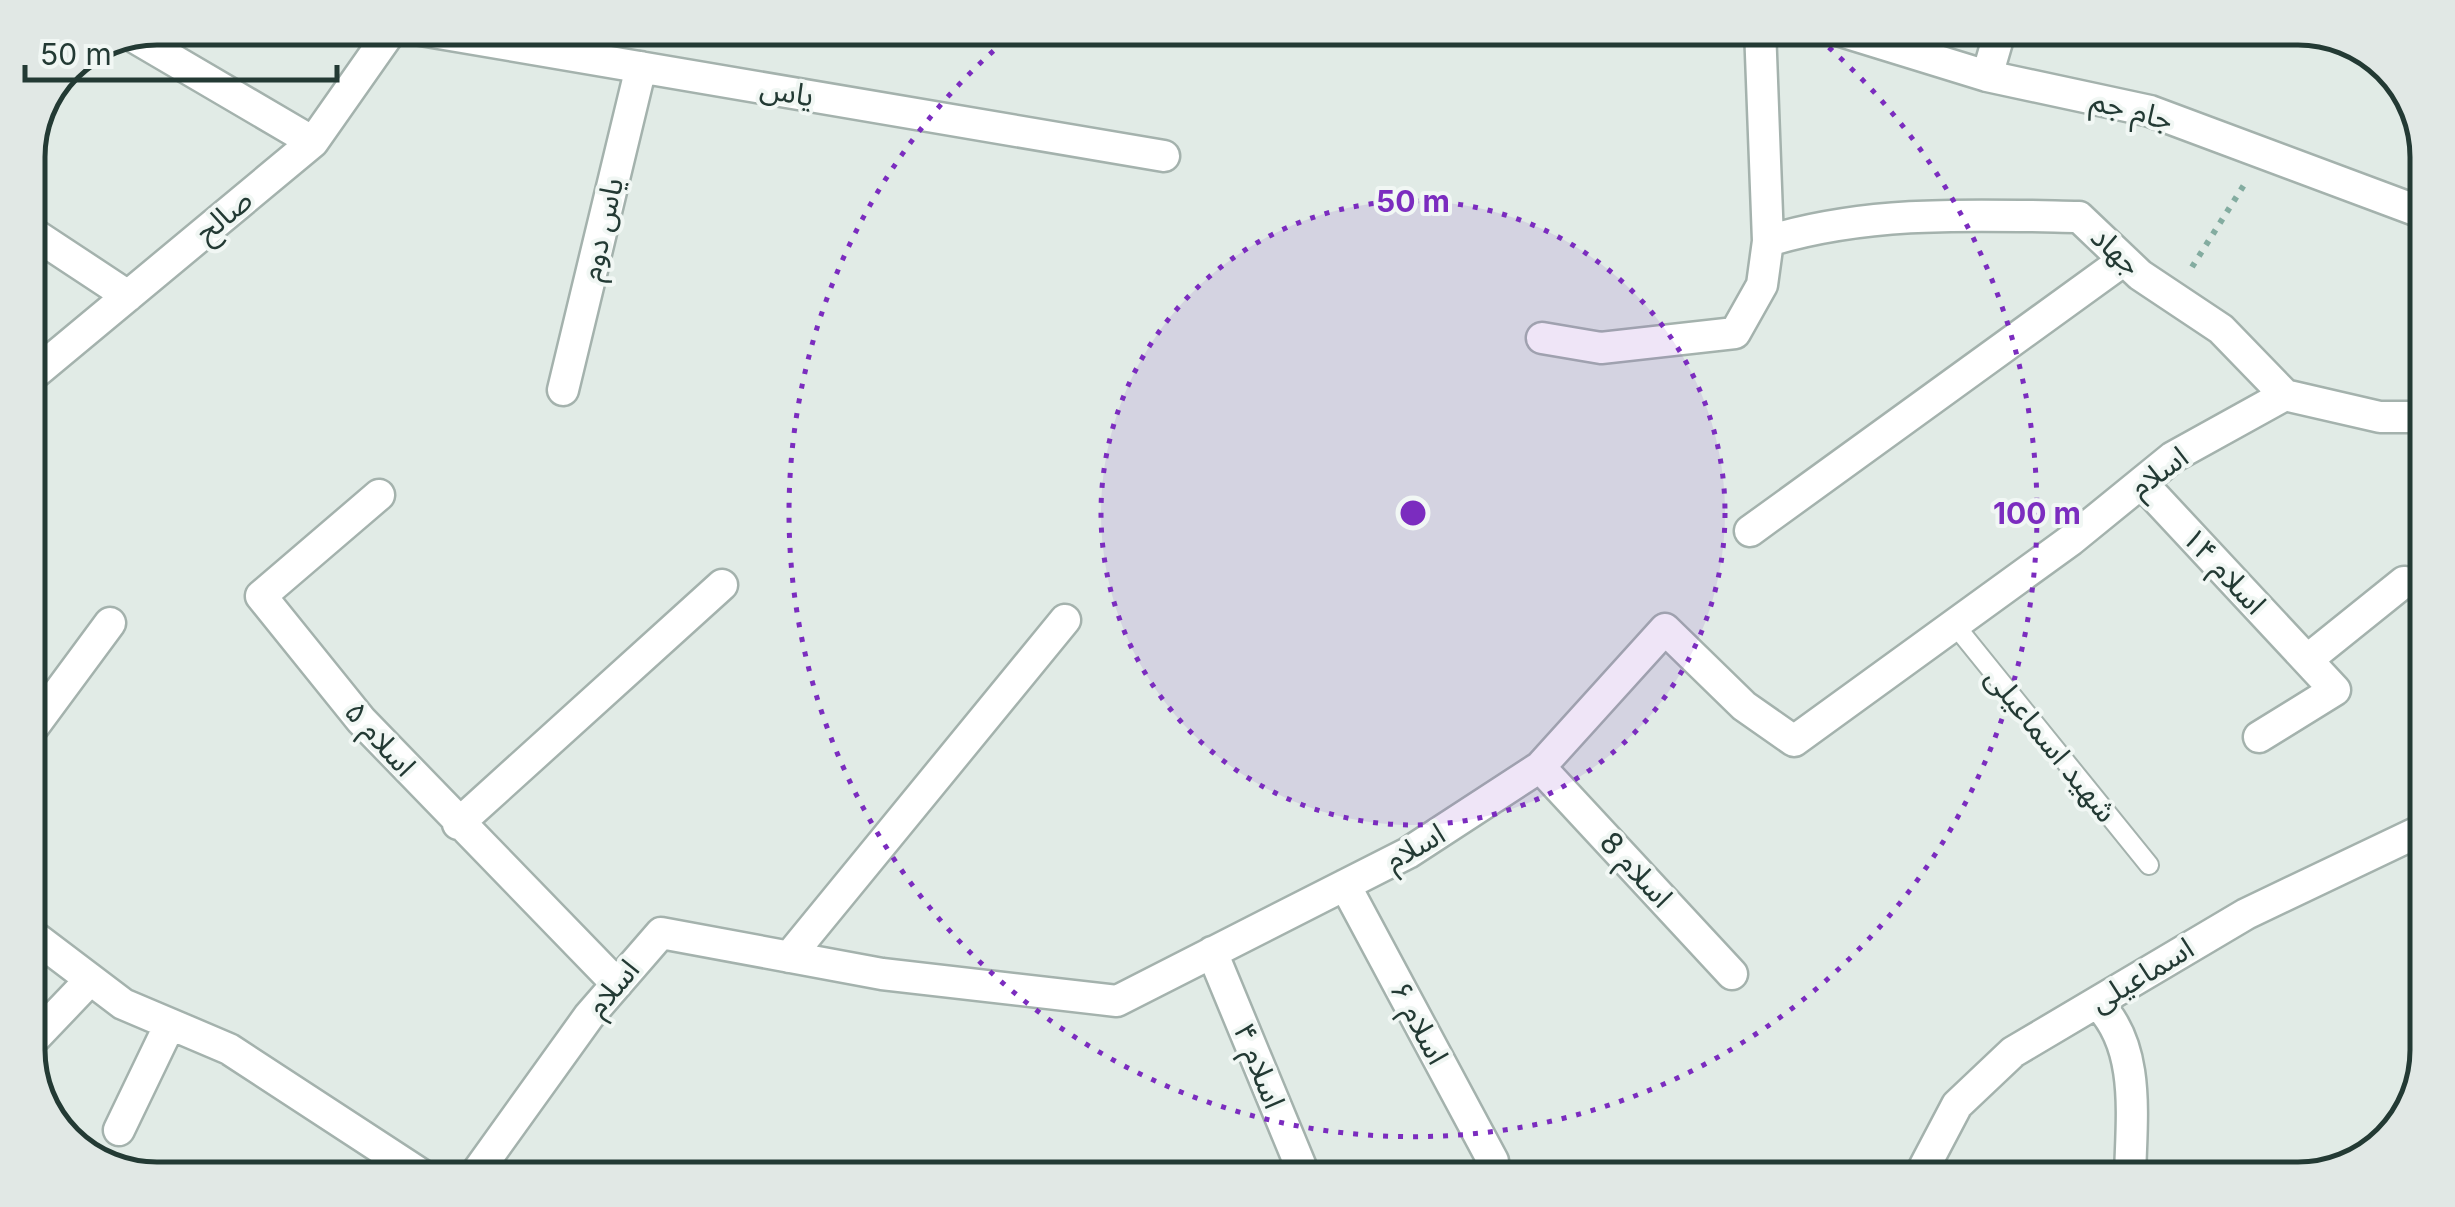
<svg xmlns="http://www.w3.org/2000/svg" width="2455" height="1207" viewBox="0 0 2455 1207" font-family="Inter,'Noto Sans Arabic',sans-serif">
<style>
.lines{fill:none;stroke-linecap:round;stroke-linejoin:round}
.lane-casing{stroke:#a4b2ad;stroke-width:22}
.street-casing{stroke:#a4b2ad;stroke-width:35}
.path{stroke:#83aca0;stroke-width:6;stroke-dasharray:5 8;stroke-linecap:butt}
.lane{stroke:#fff;stroke-width:18}
.street{stroke:#fff;stroke-width:30}
.ring{fill:none;stroke:#7b2cbf;stroke-width:5;stroke-dasharray:5 10}
.labels{text-anchor:middle;stroke-width:8;stroke-linejoin:round;paint-order:stroke}
.street-label{font-size:30px;fill:#233a34;stroke:#f1f7f4}
.rim{fill:none;stroke:#233a34;stroke-width:5}
.centre{fill:#7b2cbf;stroke:#f1f7f4;stroke-width:5}
.ring-label{font-size:30px;text-anchor:middle;font-weight:bold;fill:#7b2cbf;stroke:#f1f7f4;stroke-width:8;stroke-linejoin:round;paint-order:stroke}
</style>
<rect width="100%" height="100%" fill="#e1ebe6"/>
<g class="lines">
<g class="lane-casing">
<path id="lane" d="M 1954,624 L 2149,865"/>
</g>
<g class="street-casing">
<path id="street" d="M 409,28 L 1164,156
M 1760,28 L 1768,241
M 1831,28 L 1987,76 L 2150,111 L 2426,214
M 134,37 L 313,142
M 1987,76 L 2001,28
M 28,230 L 128,296
M 1542,338 L 1601,348 L 1735,333 L 1762,285 L 1768,241 C 1869,210 1974,215 2079,217 L 2140,275 L 2221,329 L 2285,395 L 2380,417 L 2424,417
M 28,379 L 313,142 L 393,28
M 563,390 L 641,67
M 2142,483 L 2335,690 L 2259,737
M 379,495 L 261,596 L 361,720 L 617,984
M 1750,531 L 2124,260
M 2307,660 L 2404,582
M 28,734 L 110,623
M 1540,767 L 1732,974
M 458,824 L 722,585
M 1345,885 L 1493,1161
M 28,932 L 123,1004 L 229,1049 L 428,1179
M 1212,952 L 1306,1179
M 789,957 L 1065,620
M 2097,1003 C 2142,1047 2131,1120 2130,1179
M 28,1045 L 90,980
M 119,1130 L 170,1024
M 472,1179 L 589,1016 L 661,933 L 882,974 L 1117,1001 L 1408,853 L 1540,767 L 1665,629 L 1744,706 L 1794,741 L 2071,540 L 2173,457 L 2285,395
M 1918,1179 L 1957,1105 L 2013,1052 L 2246,914 L 2418,832"/>
</g>
<path class="path" d="M 2192,267 L 2244,185"/>
<use href="#lane" class="lane"/>
<use href="#street" class="street"/>
</g>
<circle cx="1413" cy="513" r="312" fill="#7b2cbf" fill-opacity=".12"/>
<g class="ring">
<circle cx="1413" cy="513" r="312"/>
<path d="M1806 28A624 624 0 1 1 1020 28"/>
</g>
<g class="labels">
<g class="street-label">
<text transform="translate(787 92) rotate(10)" y="10">یاس</text>
<text transform="translate(2132 110) rotate(15)" y="10">جام جم</text>
<text transform="translate(224 216) rotate(-40)" y="10">صالح</text>
<text transform="translate(602 229) rotate(-77)" y="10">یاس دوم</text>
<text transform="translate(2116 251) rotate(43)" y="10">جهاد</text>
<text transform="translate(2159 472) rotate(-36)" y="10">اسلام</text>
<text transform="translate(2224 571) rotate(47)" y="10">اسلام ۱۴</text>
<text transform="translate(380 739) rotate(48)" y="10">اسلام ۵</text>
<text transform="translate(2051 745) rotate(51)" y="10">شهید اسماعیلی</text>
<text transform="translate(1415 847) rotate(-30)" y="10">اسلام</text>
<text transform="translate(1636 870) rotate(47)" y="10">اسلام 8</text>
<text transform="translate(2142 975) rotate(-31)" y="10">اسماعیلی</text>
<text transform="translate(613 988) rotate(-50)" y="10">اسلام</text>
<text transform="translate(1419 1023) rotate(62)" y="10">اسلام ۶</text>
<text transform="translate(1259 1066) rotate(68)" y="10">اسلام ۴</text>
</g>
</g>
<path d="M0 0H2455V1207H0ZM157 45H2298A112 112 0 0 1 2410 157V1050A112 112 0 0 1 2298 1162H157A112 112 0 0 1 45 1050V157A112 112 0 0 1 157 45Z" fill="#e1e8e5" fill-rule="evenodd"/>
<path class="rim" d="M157 45H2298A112 112 0 0 1 2410 157V1050A112 112 0 0 1 2298 1162H157A112 112 0 0 1 45 1050V157A112 112 0 0 1 157 45Z"/>
<circle cx="1413" cy="513" r="15" class="centre"/>
<g class="ring-label">
<text x="1413" y="212">50 m</text>
<text x="2037" y="524">100 m</text>
</g>
<path d="M25 65v15h312v-15" fill="none" stroke="#233a34" stroke-width="5"/>
<text x="40" y="65" font-size="30" fill="#233a34" stroke="#f1f7f4" stroke-width="8" paint-order="stroke">50 m</text>
</svg>
